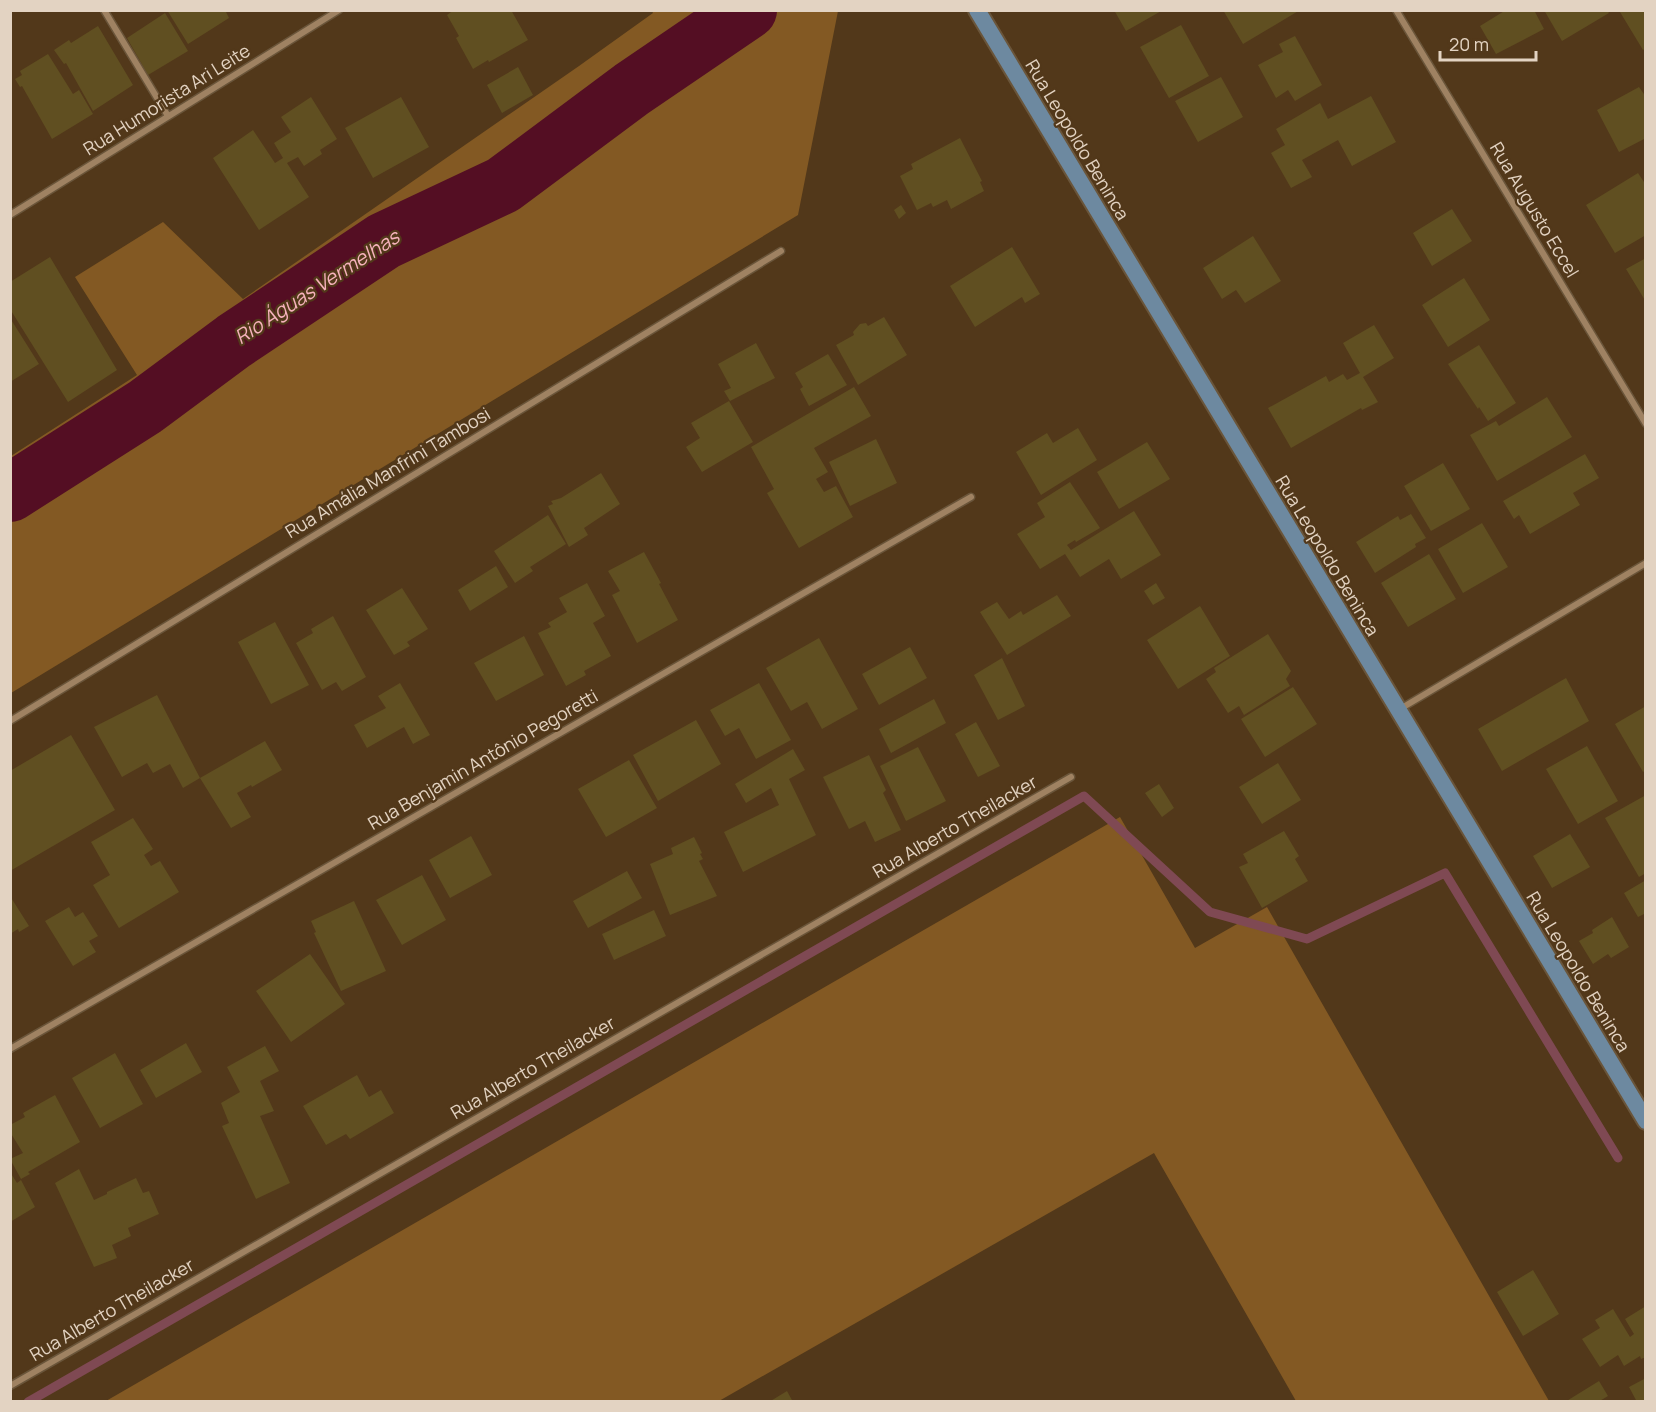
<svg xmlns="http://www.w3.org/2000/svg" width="1656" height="1412" viewBox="0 0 1656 1412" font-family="Manrope,sans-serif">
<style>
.green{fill:#835923}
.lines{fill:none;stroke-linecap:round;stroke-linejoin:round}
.stream{stroke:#7f4953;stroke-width:9}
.river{stroke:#540e23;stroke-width:58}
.building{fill:#604f21}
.minor-casing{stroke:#6a553a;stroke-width:9}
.primary-casing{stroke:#6a553a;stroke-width:20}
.minor{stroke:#9f8262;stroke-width:6}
.primary{stroke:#6d89a0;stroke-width:16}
.labels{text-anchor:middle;stroke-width:4.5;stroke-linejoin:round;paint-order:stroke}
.street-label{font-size:18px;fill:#e3d3c2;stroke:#52381a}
.water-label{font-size:20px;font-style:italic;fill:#f6b2bc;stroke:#52381a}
</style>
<rect width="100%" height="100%" fill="#52381a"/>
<path class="green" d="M 652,11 L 838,11 L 798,215 L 11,693 L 11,456 L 137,375 L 75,277 L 163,222 L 243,299 L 579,66 L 653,13 Z
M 1120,817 L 1195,948 L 1267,907 L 1549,1401 L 1296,1401 L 1154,1153 L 719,1401 L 106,1401 Z"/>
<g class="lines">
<path class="stream" d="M 28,1402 L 1084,796 L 1210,912 L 1307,939 L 1445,873 L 1618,1158"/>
<path class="river" d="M 10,493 L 145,407 L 234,341 L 384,241 L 503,185 L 632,89 L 748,10"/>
</g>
<path class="building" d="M 167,10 L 225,10 L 229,18 L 188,44 Z
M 454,10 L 511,10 L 528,40 L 489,62 L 488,60 L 473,69 L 456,38 L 459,36 L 447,15 Z
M 1114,10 L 1163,10 L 1126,31 Z
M 1223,10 L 1300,10 L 1243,44 Z
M 1506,10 L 1534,10 L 1544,29 L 1496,54 L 1480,26 Z
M 1544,10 L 1607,10 L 1609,13 L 1562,41 Z
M 1621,10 L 1646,10 L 1646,48 L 1643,50 L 1620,12 Z
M 165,13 L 188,51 L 148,75 L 127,38 Z
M 1181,25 L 1209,76 L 1169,98 L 1140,47 Z
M 98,26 L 133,85 L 93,111 L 66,63 L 64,64 L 54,50 L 69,40 L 71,43 Z
M 1295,36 L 1322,85 L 1295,101 L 1288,90 L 1276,98 L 1258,65 L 1283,52 L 1279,44 Z
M 48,54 L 73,94 L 79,90 L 93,114 L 52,139 L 22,86 L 20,87 L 15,79 L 22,75 L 20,71 Z
M 518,67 L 533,95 L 502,113 L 487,85 Z
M 1221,77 L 1243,117 L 1198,142 L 1175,101 Z
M 1639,87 L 1646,97 L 1646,138 L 1619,152 L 1597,110 Z
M 1371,96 L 1396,142 L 1352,166 L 1338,140 L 1302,160 L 1312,177 L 1291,188 L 1271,153 L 1285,145 L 1276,129 L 1320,103 L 1328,119 Z
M 311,97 L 337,139 L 320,150 L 322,154 L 304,166 L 298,157 L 287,163 L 309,197 L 259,230 L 213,158 L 253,130 L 275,163 L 283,158 L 274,143 L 291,132 L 281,117 Z
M 401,97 L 429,147 L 373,178 L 345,128 Z
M 960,138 L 982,181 L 980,182 L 984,191 L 951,209 L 947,200 L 933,207 L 931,203 L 917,210 L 900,176 L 913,169 L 911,164 Z
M 1638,173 L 1646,185 L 1646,235 L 1615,253 L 1586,205 Z
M 901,205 L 906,213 L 899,219 L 894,210 Z
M 1452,209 L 1472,241 L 1432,266 L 1413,233 Z
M 1253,236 L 1281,281 L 1245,303 L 1236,290 L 1222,299 L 1203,268 Z
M 1012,247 L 1040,294 L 1025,303 L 1022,297 L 975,327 L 950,286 Z
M 50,257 L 117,370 L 68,402 L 10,309 L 10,282 Z
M 1646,258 L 1646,302 L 1626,269 Z
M 1464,278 L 1490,320 L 1448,347 L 1422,305 Z
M 884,317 L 907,355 L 858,385 L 836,345 L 854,335 L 853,332 L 860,324 L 866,323 L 868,326 Z
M 10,318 L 39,364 L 10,382 Z
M 1374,325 L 1394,358 L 1363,377 L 1378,402 L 1362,410 L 1361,408 L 1291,448 L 1268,408 L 1326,376 L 1329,382 L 1343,374 L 1347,380 L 1360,373 L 1343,343 Z
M 756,343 L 775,378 L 730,401 L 724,391 L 731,388 L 718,364 Z
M 1479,345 L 1516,403 L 1488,421 L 1479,407 L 1478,409 L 1448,364 Z
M 828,354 L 847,385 L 809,406 L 800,389 L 803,387 L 795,373 Z
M 854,387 L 871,416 L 814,448 L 828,472 L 816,479 L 824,492 L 836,486 L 853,517 L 799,548 L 767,493 L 774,489 L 751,447 Z
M 1547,397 L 1572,437 L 1497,481 L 1470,435 L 1496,421 L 1499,426 Z
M 729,401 L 753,442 L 702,472 L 686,447 L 700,438 L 691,423 Z
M 1078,428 L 1097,460 L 1041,495 L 1016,452 L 1047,433 L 1053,443 Z
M 876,439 L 897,483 L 850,506 L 829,462 Z
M 1147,442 L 1170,479 L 1119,509 L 1097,472 Z
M 1585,454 L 1599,478 L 1573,493 L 1580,505 L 1530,534 L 1519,515 L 1514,519 L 1503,501 Z
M 1443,463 L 1470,509 L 1431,531 L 1404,486 Z
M 601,473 L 620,504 L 584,528 L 588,535 L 569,547 L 548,506 L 553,504 L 551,501 L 561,498 Z
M 1070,482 L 1100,528 L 1076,542 L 1075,540 L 1067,545 L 1071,550 L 1134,511 L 1161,555 L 1121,579 L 1109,559 L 1080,577 L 1065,554 L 1040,569 L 1017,534 L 1045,517 L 1037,503 Z
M 1411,514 L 1426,538 L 1415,544 L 1416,547 L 1375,573 L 1356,542 L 1398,516 L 1400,520 Z
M 548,515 L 566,544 L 530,567 L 533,571 L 515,583 L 494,551 Z
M 1482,523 L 1508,567 L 1463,593 L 1438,549 Z
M 644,552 L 661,583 L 659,584 L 678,620 L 637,643 L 612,595 L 620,591 L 608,571 Z
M 1429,554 L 1456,599 L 1408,627 L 1381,583 Z
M 496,566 L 508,587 L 470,611 L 458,590 Z
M 587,583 L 605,616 L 593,623 L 611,656 L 584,671 L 586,675 L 566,686 L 538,633 L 551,627 L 548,623 L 567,612 L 559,598 Z
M 1156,583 L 1165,598 L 1153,605 L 1144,591 Z
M 402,588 L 428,629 L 407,642 L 410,646 L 394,655 L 366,610 Z
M 1057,595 L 1071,616 L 1007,655 L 980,612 L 997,602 L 1009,619 L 1021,611 L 1023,615 Z
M 1200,606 L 1230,656 L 1178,689 L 1147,640 Z
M 333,616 L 366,677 L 342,691 L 336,682 L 322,690 L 296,643 L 313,633 L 311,629 Z
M 275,622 L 309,685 L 271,704 L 238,642 Z
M 1268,634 L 1291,671 L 1286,679 L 1290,686 L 1244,715 L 1239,706 L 1228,713 L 1206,679 L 1216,672 L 1214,668 Z
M 524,636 L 544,675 L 496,701 L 474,663 Z
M 819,638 L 858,709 L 822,729 L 807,702 L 791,711 L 766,668 Z
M 910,647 L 927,678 L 879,705 L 862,674 Z
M 1002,658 L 1025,706 L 998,720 L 974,675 Z
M 1566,678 L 1589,721 L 1502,771 L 1478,729 Z
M 400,683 L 430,735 L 413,744 L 404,727 L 367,748 L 354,725 L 386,708 L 378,696 Z
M 759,683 L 791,740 L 756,759 L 739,728 L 725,736 L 710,710 Z
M 1293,687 L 1317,724 L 1265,757 L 1241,719 Z
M 157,695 L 200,778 L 183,788 L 170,764 L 153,773 L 147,763 L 122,777 L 94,727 Z
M 934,699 L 946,723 L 891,753 L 879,729 Z
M 1646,706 L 1646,770 L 1643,772 L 1615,724 Z
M 696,720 L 721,764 L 658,801 L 633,755 Z
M 976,722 L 1000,766 L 978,777 L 955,734 Z
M 71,735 L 115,810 L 10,871 L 10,771 Z
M 265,741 L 282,770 L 252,787 L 251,785 L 237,793 L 251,817 L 231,828 L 200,778 Z
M 1587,746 L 1618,801 L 1578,824 L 1546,769 Z
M 918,747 L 946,801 L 906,821 L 880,766 Z
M 793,749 L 805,770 L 789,779 L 816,835 L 743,872 L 724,832 L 779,805 L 771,788 L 746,803 L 735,784 Z
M 869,755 L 886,790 L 883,793 L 901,830 L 875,842 L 865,821 L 849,829 L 823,777 Z
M 629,760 L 657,808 L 606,837 L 578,789 Z
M 1278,763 L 1301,800 L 1262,824 L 1239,787 Z
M 1159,784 L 1174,808 L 1162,817 L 1145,793 Z
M 1646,795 L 1646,873 L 1639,877 L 1605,818 Z
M 133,818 L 153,849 L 144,855 L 151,866 L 160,861 L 179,892 L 119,928 L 93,885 L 110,875 L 91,842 Z
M 1284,831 L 1299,856 L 1295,859 L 1308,881 L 1262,908 L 1239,867 L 1248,863 L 1243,854 Z
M 1570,834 L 1590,867 L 1552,888 L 1533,856 Z
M 471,836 L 492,875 L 450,898 L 429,860 Z
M 694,837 L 702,853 L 700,854 L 703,859 L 699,861 L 717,896 L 670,915 L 650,864 L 673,854 L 671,848 Z
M 627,871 L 642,898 L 588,928 L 573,901 Z
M 422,875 L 446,920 L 402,945 L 376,900 Z
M 1646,880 L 1646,913 L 1638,917 L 1624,893 Z
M 10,896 L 29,926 L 19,932 L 18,929 L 10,934 Z
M 354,901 L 386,971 L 341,991 L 314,933 L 316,932 L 311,921 Z
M 69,907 L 75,917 L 83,912 L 98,936 L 89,941 L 96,952 L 73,966 L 45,921 Z
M 654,910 L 666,936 L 614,960 L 602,934 Z
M 1612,917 L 1629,947 L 1611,958 L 1608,954 L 1593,964 L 1579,941 L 1593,933 L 1592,930 Z
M 310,954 L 345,1004 L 291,1042 L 256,991 Z
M 186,1043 L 202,1072 L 156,1098 L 140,1070 Z
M 265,1046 L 279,1071 L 260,1081 L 274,1111 L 260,1116 L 290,1183 L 256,1199 L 222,1126 L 229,1123 L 221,1103 L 240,1092 L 227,1067 Z
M 115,1053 L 143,1104 L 100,1128 L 72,1078 Z
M 357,1075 L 369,1097 L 381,1090 L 394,1113 L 350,1139 L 346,1134 L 326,1145 L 303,1106 Z
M 55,1095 L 80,1142 L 28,1172 L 30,1174 L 21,1179 L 10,1159 L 23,1153 L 10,1132 L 10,1125 L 25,1117 L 23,1113 Z
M 79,1169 L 94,1200 L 107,1194 L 107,1192 L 136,1178 L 143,1193 L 149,1191 L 159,1214 L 128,1228 L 131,1236 L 112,1245 L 117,1258 L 94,1267 L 55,1183 Z
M 10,1172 L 17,1183 L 21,1180 L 35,1207 L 10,1222 Z
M 1533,1270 L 1559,1314 L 1523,1336 L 1497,1292 Z
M 1646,1306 L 1646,1357 L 1641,1359 L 1640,1356 L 1624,1366 L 1618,1355 L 1600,1367 L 1582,1339 L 1600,1328 L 1595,1320 L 1613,1309 L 1630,1337 L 1634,1334 L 1625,1319 Z
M 1646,1378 L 1646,1402 L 1637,1402 L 1629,1387 Z
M 1599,1381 L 1608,1396 L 1598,1402 L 1565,1402 Z
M 787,1391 L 793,1402 L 769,1402 Z"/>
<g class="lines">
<g class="minor-casing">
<path id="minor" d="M 104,10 L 168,116
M 1396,10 L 1646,424
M 10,215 L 339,10
M 1400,709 L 1646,563
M 10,721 L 781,251
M 10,1049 L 971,497
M 10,1386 L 1071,777"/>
</g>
<g class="primary-casing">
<path id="primary" d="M 977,10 L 1646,1121"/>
</g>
<use href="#minor" class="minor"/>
<use href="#primary" class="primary"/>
</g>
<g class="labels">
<g class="street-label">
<text transform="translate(167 100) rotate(-32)" y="6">Rua Humorista Ari Leite</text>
<text transform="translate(1077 140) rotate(59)" y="6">Rua Leopoldo Beninca</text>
<text transform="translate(1534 210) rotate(59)" y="6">Rua Augusto Eccel</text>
<text transform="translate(388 473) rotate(-31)" y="6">Rua Amália Manfrini Tambosi</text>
<text transform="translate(1327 556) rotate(59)" y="6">Rua Leopoldo Beninca</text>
<text transform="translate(483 760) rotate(-30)" y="6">Rua Benjamin Antônio Pegoretti</text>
<text transform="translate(955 827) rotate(-30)" y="6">Rua Alberto Theilacker</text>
<text transform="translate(1578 972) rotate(59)" y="6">Rua Leopoldo Beninca</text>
<text transform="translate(533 1068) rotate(-30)" y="6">Rua Alberto Theilacker</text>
<text transform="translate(112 1310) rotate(-30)" y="6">Rua Alberto Theilacker</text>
</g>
<g class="water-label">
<text transform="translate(317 287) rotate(-33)" y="7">Rio Águas Vermelhas</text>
</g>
</g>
<rect width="1656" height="1412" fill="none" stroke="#e3d3c2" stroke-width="24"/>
<path d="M1440 51v9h96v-9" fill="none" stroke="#e3d3c2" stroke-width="3"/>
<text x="1449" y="51" font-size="18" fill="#e3d3c2" stroke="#52381a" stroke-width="4.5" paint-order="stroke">20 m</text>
</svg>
